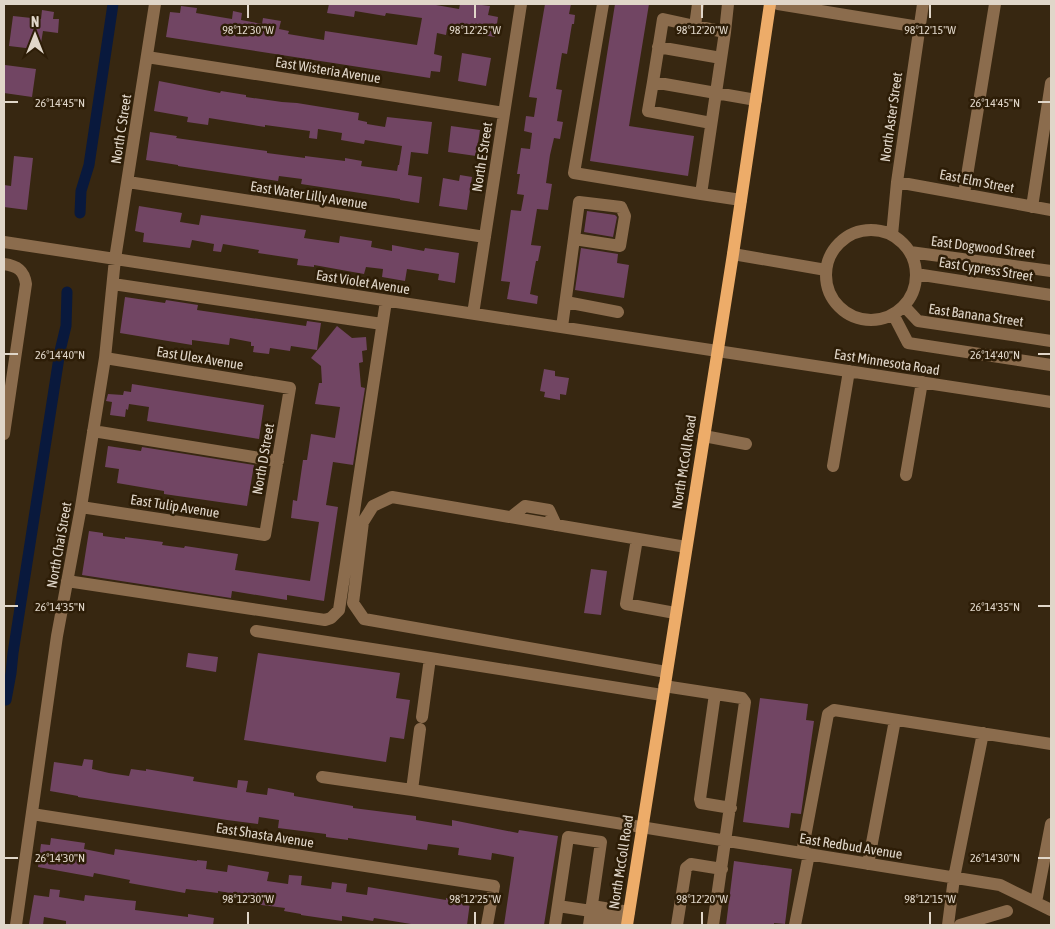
<svg xmlns="http://www.w3.org/2000/svg" width="1055" height="929" viewBox="0 0 1055 929" font-family="'Asap Condensed',sans-serif">
<style>
.lines{fill:none;stroke-linecap:round;stroke-linejoin:round}
.canal{stroke:#09193d;stroke-width:11}
.building{fill:#714563}
.minor{stroke:#8b6c4d;stroke-width:12}
.major{stroke:#edac69;stroke-width:12}
.ticks{fill:none;stroke:#e0d6c9;stroke-width:2}
.labels{text-anchor:middle;stroke-width:5;stroke-linejoin:round;paint-order:stroke}
.street-label{font-size:14px;fill:#e0d6c9;stroke:#2d1d07}
.ticks-label{font-size:12px;text-anchor:middle;fill:#e0d6c9;stroke:#2d1d07;stroke-width:5;stroke-linejoin:round;paint-order:stroke}
</style>
<rect width="100%" height="100%" fill="#372711"/>
<g class="lines">
<path class="canal" d="M 80,213 L 81,191 L 89,165 L 113,4
M 6,700 L 11,673 L 13,653 L 60,351 L 66,326 L 67,292"/>
</g>
<path class="building" d="M 329,4 L 437,4 L 436,5 L 459,9 L 460,4 L 474,4 L 490,6 L 488,15 L 498,17 L 495,37 L 447,29 L 446,35 L 437,33 L 434,54 L 442,56 L 440,72 L 431,71 L 430,78 L 166,37 L 170,12 L 180,13 L 181,6 L 197,8 L 196,13 L 232,19 L 233,11 L 242,13 L 241,20 L 262,24 L 263,18 L 281,21 L 279,29 L 289,31 L 288,34 L 324,40 L 325,31 L 417,45 L 422,18 L 386,13 L 385,16 L 355,11 L 354,17 L 327,13 Z
M 545,4 L 571,4 L 569,14 L 575,15 L 574,24 L 572,24 L 567,54 L 562,53 L 556,89 L 562,90 L 557,121 L 563,122 L 560,139 L 554,138 L 550,155 L 546,183 L 552,184 L 548,210 L 537,209 L 531,245 L 541,246 L 538,261 L 536,261 L 530,294 L 538,296 L 537,304 L 507,299 L 510,282 L 501,281 L 511,210 L 521,211 L 524,195 L 517,194 L 520,174 L 517,174 L 521,148 L 530,149 L 532,133 L 524,131 L 526,116 L 534,117 L 537,98 L 529,97 Z
M 615,4 L 649,4 L 629,126 L 694,136 L 688,176 L 590,161 Z
M 42,10 L 54,12 L 53,19 L 59,19 L 58,33 L 43,31 L 41,43 L 35,42 L 34,49 L 9,46 L 13,16 L 41,19 Z
M 462,53 L 491,58 L 486,86 L 458,81 Z
M 5,65 L 36,69 L 32,97 L 4,93 Z
M 159,81 L 220,93 L 221,91 L 246,95 L 246,97 L 282,102 L 297,103 L 359,113 L 358,120 L 367,122 L 367,124 L 385,127 L 387,117 L 432,122 L 428,154 L 411,152 L 408,175 L 422,177 L 419,203 L 400,200 L 400,199 L 301,184 L 302,179 L 279,176 L 278,181 L 178,166 L 178,165 L 146,160 L 150,132 L 177,136 L 176,138 L 267,151 L 267,153 L 305,158 L 305,156 L 345,161 L 345,158 L 362,161 L 361,166 L 397,171 L 398,165 L 399,165 L 402,146 L 365,140 L 364,144 L 341,140 L 342,133 L 318,129 L 317,139 L 309,138 L 310,131 L 265,125 L 265,127 L 209,118 L 208,125 L 187,122 L 188,117 L 154,111 Z
M 451,126 L 480,130 L 476,156 L 448,152 Z
M 14,156 L 33,158 L 27,210 L 4,207 L 4,185 L 11,186 Z
M 460,175 L 472,177 L 467,210 L 439,206 L 443,178 L 459,181 Z
M 139,206 L 182,213 L 180,222 L 199,225 L 201,215 L 306,230 L 304,238 L 339,243 L 340,236 L 372,241 L 371,247 L 392,251 L 392,245 L 424,251 L 425,248 L 459,253 L 455,283 L 438,280 L 439,274 L 407,269 L 405,281 L 382,277 L 383,269 L 366,267 L 364,274 L 314,265 L 314,267 L 297,265 L 298,259 L 258,253 L 259,250 L 223,244 L 221,252 L 213,251 L 214,244 L 192,240 L 190,248 L 143,242 L 144,233 L 135,231 Z
M 587,211 L 615,215 L 617,217 L 613,237 L 584,232 Z
M 581,248 L 618,254 L 617,263 L 629,265 L 624,298 L 575,290 Z
M 125,297 L 165,303 L 166,300 L 198,305 L 197,310 L 306,326 L 307,321 L 321,323 L 317,350 L 291,346 L 290,351 L 270,348 L 269,354 L 253,352 L 254,346 L 251,346 L 251,342 L 230,338 L 229,345 L 192,340 L 192,345 L 120,333 Z
M 337,326 L 352,338 L 366,337 L 367,350 L 362,351 L 363,362 L 359,363 L 361,387 L 365,388 L 353,465 L 333,462 L 326,505 L 338,507 L 324,601 L 287,595 L 287,600 L 232,591 L 231,598 L 82,575 L 89,531 L 103,533 L 103,536 L 125,539 L 125,537 L 163,542 L 162,545 L 184,548 L 185,546 L 238,554 L 235,570 L 310,581 L 319,522 L 291,518 L 293,500 L 297,501 L 303,460 L 307,460 L 311,434 L 335,438 L 340,407 L 315,404 L 319,383 L 322,383 L 321,366 L 311,358 Z
M 544,369 L 555,371 L 555,376 L 569,378 L 566,395 L 560,394 L 560,400 L 544,397 L 545,392 L 540,391 Z
M 132,384 L 264,405 L 259,439 L 147,421 L 149,407 L 129,404 L 128,410 L 126,409 L 125,417 L 110,415 L 112,402 L 106,401 L 108,394 L 123,395 L 124,391 L 131,392 Z
M 108,446 L 141,451 L 142,447 L 254,465 L 247,506 L 164,494 L 164,491 L 117,483 L 119,469 L 105,467 Z
M 591,569 L 607,571 L 601,615 L 584,613 Z
M 188,653 L 218,657 L 216,672 L 186,667 Z
M 258,653 L 400,673 L 396,698 L 410,700 L 404,739 L 390,737 L 386,762 L 244,740 Z
M 760,698 L 808,704 L 806,720 L 814,721 L 801,814 L 791,813 L 789,828 L 743,822 Z
M 84,759 L 93,760 L 92,769 L 109,773 L 129,776 L 131,769 L 146,771 L 146,769 L 194,777 L 193,781 L 237,788 L 238,780 L 248,781 L 246,792 L 267,795 L 268,788 L 294,793 L 294,796 L 353,806 L 353,808 L 416,816 L 416,820 L 452,826 L 452,820 L 518,833 L 519,830 L 558,836 L 544,925 L 504,925 L 514,857 L 492,853 L 491,860 L 458,855 L 459,848 L 428,844 L 427,850 L 348,838 L 348,840 L 326,837 L 326,834 L 278,828 L 279,820 L 259,817 L 258,824 L 227,820 L 78,797 L 78,796 L 50,791 L 54,762 L 82,766 Z
M 51,838 L 85,843 L 84,849 L 114,855 L 115,849 L 197,861 L 197,860 L 207,861 L 206,869 L 227,872 L 228,865 L 269,872 L 267,881 L 288,884 L 289,875 L 302,876 L 301,885 L 331,889 L 332,882 L 347,884 L 346,892 L 367,895 L 368,887 L 446,900 L 446,898 L 470,902 L 467,925 L 411,925 L 411,924 L 374,918 L 373,921 L 342,916 L 342,921 L 301,915 L 301,914 L 284,911 L 285,908 L 254,904 L 255,897 L 218,891 L 218,893 L 186,889 L 185,893 L 129,883 L 130,880 L 94,873 L 93,877 L 38,867 L 41,844 L 50,845 Z
M 734,861 L 792,869 L 785,924 L 774,923 L 774,925 L 726,925 Z
M 50,889 L 60,890 L 59,897 L 84,901 L 85,895 L 126,900 L 136,901 L 135,910 L 188,917 L 188,914 L 214,918 L 213,925 L 66,925 L 66,921 L 44,917 L 43,925 L 29,924 L 34,895 L 49,897 Z"/>
<g class="lines">
<path class="minor" d="M 603,4 L 574,173 L 701,194
M 698,4 L 695,26 L 663,19 L 653,82 L 756,100
M 778,4 L 919,27
M 695,26 L 725,32 L 701,194 L 741,200
M 725,32 L 728,4
M 658,47 L 721,58
M 147,57 L 504,113
M 653,82 L 648,111 L 711,123
M 128,182 L 485,237
M 897,182 L 1051,210
M 964,194 L 995,4
M 1032,207 L 1051,83
M826 275a45 45 0 1 1 90 0a45 45 0 1 1-90 0Z
M 892,235 L 897,182 L 923,4
M 4,242 L 1051,402
M 910,252 L 1051,271
M 733,254 L 826,270
M 4,264 C 17,266 24,270 26,284 L 4,434
M 916,274 L 1051,295
M 113,284 L 382,324
M 566,302 L 618,312
M 904,306 L 918,321 L 1051,341
M 473,314 L 521,4
M 893,314 L 908,343 L 1051,365
M 562,327 L 579,202 L 621,207 L 625,216 L 620,246 L 574,239
M 93,431 L 278,461
M 704,436 L 746,444
M 833,466 L 849,371
M 906,475 L 922,382
M 81,507 L 265,535 L 290,388 L 105,358
M 511,517 L 525,506 L 549,510 L 556,525
M 637,539 L 626,604 L 675,613
M 67,581 L 325,620 L 331,618 L 339,610 L 386,301
M 256,631 L 430,658
M 666,672 L 364,619 L 353,603 L 363,522 L 373,506 L 392,497 L 686,547
M 664,686 L 742,698 L 745,702 L 713,925
M 715,694 L 700,799 L 701,803 L 731,808
M 422,717 L 430,658 L 662,695
M 420,729 L 412,790 L 1000,885 L 1051,910
M 322,777 L 412,790
M 32,814 L 494,886 L 487,925
M 802,853 L 828,714 L 834,710 L 1051,744
M 868,864 L 895,720
M 1036,902 L 1051,824
M 558,906 L 591,911
M 592,906 L 629,912
M 590,917 L 627,923
M 16,925 L 57,636 L 81,507 L 105,358 L 115,259 L 155,4
M 555,925 L 568,837 L 601,842 L 589,925
M 677,925 L 686,868 L 691,864 L 722,869
M 795,925 L 809,854
M 948,925 L 954,878 L 983,733
M 960,925 L 1007,911"/>
<path class="major" d="M 627,925 L 733,254 L 770,4"/>
</g>
<path class="ticks" d="M 248,5 L 248,18M 475,5 L 475,18M 702,5 L 702,18M 930,5 L 930,18M 5,102 L 18,102M 1038,102 L 1050,102M 5,354 L 18,354M 1038,354 L 1050,354M 5,606 L 18,606M 1038,606 L 1050,606M 5,858 L 18,858M 1038,858 L 1050,858M 248,912 L 248,924M 475,912 L 475,924M 702,912 L 702,924M 930,912 L 930,924"/>
<g class="labels">
<g class="street-label">
<text transform="translate(328 70) rotate(9)" y="5">East Wisteria Avenue</text>
<text transform="translate(891 117) rotate(-82)" y="5">North Aster Street</text>
<text transform="translate(121 129) rotate(-81)" y="5">North C Street</text>
<text transform="translate(482 157) rotate(-81)" y="5">North E Street</text>
<text transform="translate(977 181) rotate(11)" y="5">East Elm Street</text>
<text transform="translate(309 195) rotate(9)" y="5">East Water Lilly Avenue</text>
<text transform="translate(983 247) rotate(7)" y="5">East Dogwood Street</text>
<text transform="translate(986 269) rotate(9)" y="5">East Cypress Street</text>
<text transform="translate(363 282) rotate(9)" y="5">East Violet Avenue</text>
<text transform="translate(976 315) rotate(8)" y="5">East Banana Street</text>
<text transform="translate(200 358) rotate(9)" y="5">East Ulex Avenue</text>
<text transform="translate(887 362) rotate(9)" y="5">East Minnesota Road</text>
<text transform="translate(263 459) rotate(-80)" y="5">North D Street</text>
<text transform="translate(684 462) rotate(-81)" y="5">North McColl Road</text>
<text transform="translate(175 506) rotate(9)" y="5">East Tulip Avenue</text>
<text transform="translate(59 545) rotate(-80)" y="5">North Chai Street</text>
<text transform="translate(265 835) rotate(9)" y="5">East Shasta Avenue</text>
<text transform="translate(851 846) rotate(9)" y="5">East Redbud Avenue</text>
<text transform="translate(621 862) rotate(-81)" y="5">North McColl Road</text>
</g>
</g>
<g class="ticks-label">
<text x="248" y="34">98°12'30"W</text>
<text x="475" y="34">98°12'25"W</text>
<text x="702" y="34">98°12'20"W</text>
<text x="930" y="34">98°12'15"W</text>
<text x="60" y="107">26°14'45"N</text>
<text x="995" y="107">26°14'45"N</text>
<text x="60" y="359">26°14'40"N</text>
<text x="995" y="359">26°14'40"N</text>
<text x="60" y="611">26°14'35"N</text>
<text x="995" y="611">26°14'35"N</text>
<text x="60" y="862">26°14'30"N</text>
<text x="995" y="862">26°14'30"N</text>
<text x="248" y="903">98°12'30"W</text>
<text x="475" y="903">98°12'25"W</text>
<text x="702" y="903">98°12'20"W</text>
<text x="930" y="903">98°12'15"W</text>
</g>
<rect width="1055" height="929" fill="none" stroke="#e0d6c9" stroke-width="10"/>
<g transform="translate(35 35)" stroke="#2d1d07" stroke-width="4" paint-order="stroke">
<path d="M0-4L9 19L0 12L-9 19Z" fill="#e0d6c9"/>
<text y="-8" font-size="14" font-weight="bold" text-anchor="middle" fill="#e0d6c9">N</text>
</g>
</svg>
